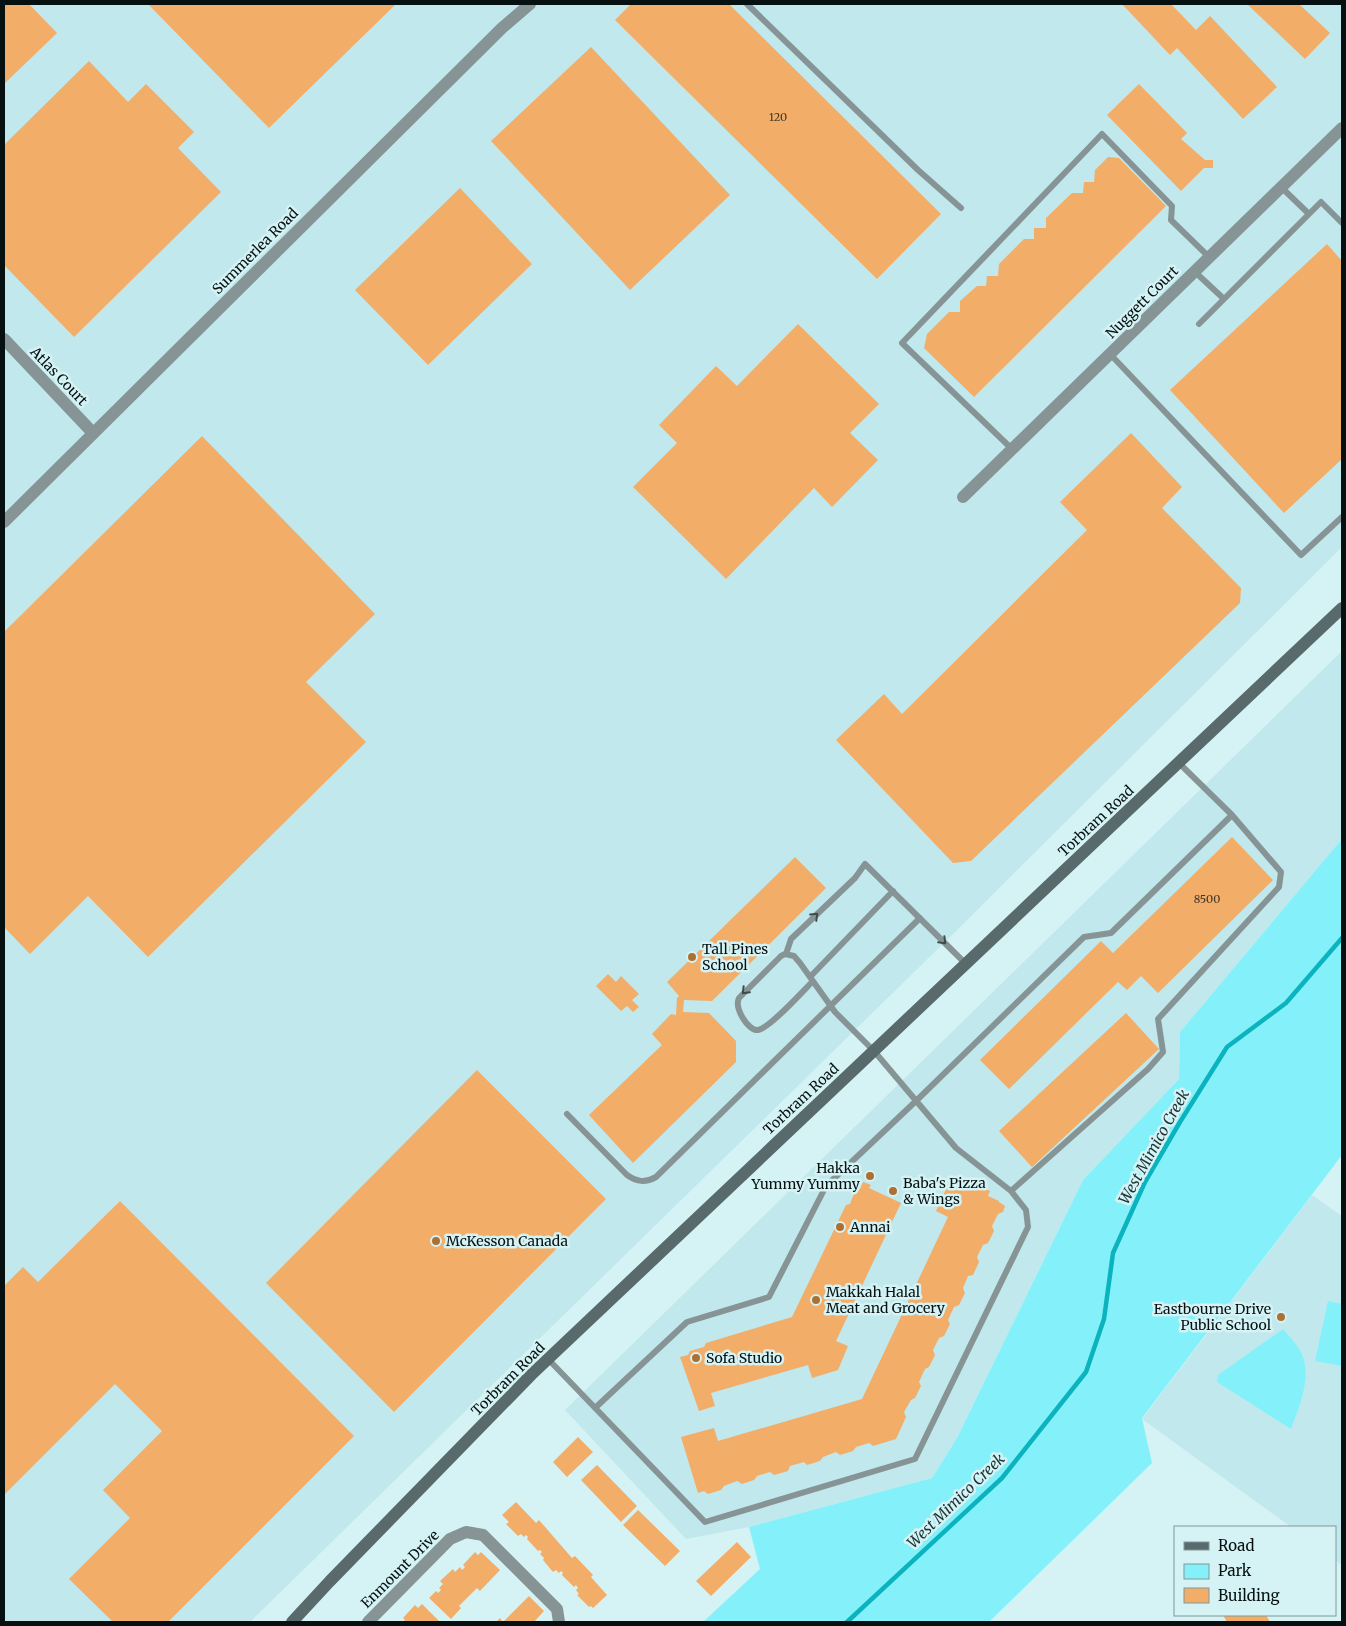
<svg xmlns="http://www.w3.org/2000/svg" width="1346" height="1626" viewBox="0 0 1346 1626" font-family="Merriweather,serif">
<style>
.built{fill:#c1e8ec}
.green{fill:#84f1fa}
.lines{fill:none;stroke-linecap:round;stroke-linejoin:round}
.stream{stroke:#0bb3be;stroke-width:4.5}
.building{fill:#f2ad68}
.service{stroke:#879495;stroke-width:6}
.minor{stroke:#879495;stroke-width:12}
.tertiary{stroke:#879495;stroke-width:12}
.secondary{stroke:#586a6b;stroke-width:12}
.oneway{stroke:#404b4c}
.poi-dot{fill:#ac7132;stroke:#d5f3f5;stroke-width:2}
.labels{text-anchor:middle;stroke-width:5;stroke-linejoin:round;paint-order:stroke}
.number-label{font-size:11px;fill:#413727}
.street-label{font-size:14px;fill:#061011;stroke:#d5f3f5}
.poi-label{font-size:14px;fill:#061011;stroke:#d5f3f5;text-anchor:start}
.water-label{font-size:15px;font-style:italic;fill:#1b3234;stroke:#d5f3f5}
</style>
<rect width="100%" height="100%" fill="#d5f3f5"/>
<path class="built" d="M 4,4 L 1342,4 L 1342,547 L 952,935 L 250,1622 L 4,1622 Z
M 1342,651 L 1342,839 L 1180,1032 L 1179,1079 L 1083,1180 L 957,1438 L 932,1478 L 749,1527 L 686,1539 L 565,1410 Z
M 1312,1195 L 1342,1216 L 1342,1565 L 1335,1560 L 1335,1527 L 1291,1527 L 1142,1419 Z"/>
<path class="green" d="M 1342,839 L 1342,1155 L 1142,1418 L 1152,1463 L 989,1622 L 703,1622 L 760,1569 L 749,1527 L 932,1478 L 957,1438 L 1083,1180 L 1179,1079 L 1180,1032 Z
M 1328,1301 L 1342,1304 L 1342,1366 L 1315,1361 Z
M 1283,1329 C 1290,1337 1299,1346 1303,1357 C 1311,1380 1299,1407 1291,1429 L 1217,1382 L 1218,1375 Z"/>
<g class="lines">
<path class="stream" d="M 847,1622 L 1002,1478 L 1086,1372 L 1104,1319 L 1113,1253 L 1145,1182 L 1180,1122 L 1227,1047 L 1286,1003 L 1342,938"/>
</g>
<path class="building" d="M 4,4 L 29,4 L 57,33 L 4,84 Z
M 148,4 L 396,4 L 269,128 Z
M 631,4 L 729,4 L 941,214 L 877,279 L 615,20 Z
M 1122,4 L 1171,4 L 1196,30 L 1210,16 L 1277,87 L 1243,119 L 1177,48 L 1170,55 Z
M 1247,4 L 1299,4 L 1330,33 L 1305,59 Z
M 591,47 L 730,195 L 630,290 L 491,141 Z
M 89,61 L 128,102 L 146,84 L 194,132 L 178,148 L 221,192 L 74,337 L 4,265 L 4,145 Z
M 1139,84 L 1187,133 L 1181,139 L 1205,160 L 1213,160 L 1213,168 L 1204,168 L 1181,191 L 1107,115 Z
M 1108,157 L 1119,158 L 1166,206 L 974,397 L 924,348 L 927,334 L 949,312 L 960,312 L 960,301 L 977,286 L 986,286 L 987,276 L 998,276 L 999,264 L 1024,239 L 1034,239 L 1034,228 L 1046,228 L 1046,218 L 1072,193 L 1083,193 L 1084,182 L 1094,182 L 1095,170 Z
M 460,188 L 532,264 L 428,365 L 355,290 Z
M 1327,244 L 1342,261 L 1342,459 L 1284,513 L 1170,390 Z
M 798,324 L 879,404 L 850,433 L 878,460 L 832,507 L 814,488 L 726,579 L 633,487 L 677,443 L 659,425 L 716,366 L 737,386 Z
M 1131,433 L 1182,487 L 1162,508 L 1241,588 L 1240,603 L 971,861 L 953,863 L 836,740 L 884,694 L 902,714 L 1087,530 L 1060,502 Z
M 202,436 L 375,614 L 306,682 L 366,742 L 148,957 L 88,896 L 30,954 L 4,927 L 4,632 Z
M 1232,837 L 1273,880 L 1158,993 L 1141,976 L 1127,990 L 1118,982 L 1009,1089 L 980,1060 L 1101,941 L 1113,953 Z
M 795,857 L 826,888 L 712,1001 L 684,1000 L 683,1012 L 709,1013 L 736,1041 L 736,1062 L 633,1163 L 589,1115 L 662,1045 L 652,1034 L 671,1014 L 676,1015 L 677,998 L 679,996 L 667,982 Z
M 608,974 L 616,982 L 621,976 L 639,994 L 632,1000 L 639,1007 L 633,1012 L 627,1006 L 621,1011 L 596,986 Z
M 1126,1013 L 1159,1049 L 1032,1167 L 999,1131 Z
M 477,1070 L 606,1199 L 394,1412 L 266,1283 Z
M 950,1181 L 969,1190 L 973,1183 L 990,1191 L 988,1196 L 999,1201 L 999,1202 L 1005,1206 L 1003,1212 L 998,1214 L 992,1226 L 994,1231 L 988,1243 L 983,1245 L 977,1257 L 979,1262 L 973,1275 L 968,1276 L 963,1288 L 965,1293 L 959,1305 L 954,1307 L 948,1320 L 950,1324 L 944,1336 L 939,1338 L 933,1350 L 935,1355 L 929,1367 L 925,1369 L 919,1382 L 921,1386 L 915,1398 L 911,1400 L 904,1412 L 906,1417 L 896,1439 L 873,1446 L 869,1443 L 856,1447 L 853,1451 L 840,1455 L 836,1452 L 823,1457 L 820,1461 L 807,1465 L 804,1462 L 790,1466 L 788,1471 L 774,1475 L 770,1472 L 757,1476 L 754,1480 L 742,1484 L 737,1481 L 724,1486 L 721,1490 L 708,1494 L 704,1491 L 698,1493 L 681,1437 L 714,1428 L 718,1441 L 862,1399 L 948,1217 L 936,1211 Z
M 863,1182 L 871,1185 L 869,1188 L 901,1203 L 836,1341 L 848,1346 L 838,1370 L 812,1378 L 808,1365 L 711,1393 L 715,1406 L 699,1411 L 680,1357 L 688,1355 L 690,1351 L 704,1347 L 706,1343 L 792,1317 L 846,1205 L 850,1204 L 855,1191 L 860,1189 Z
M 120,1201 L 354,1436 L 168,1622 L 113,1622 L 69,1579 L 130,1518 L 103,1490 L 162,1431 L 115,1384 L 4,1495 L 4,1286 L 23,1267 L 38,1282 Z
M 578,1437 L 593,1452 L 567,1477 L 553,1462 Z
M 597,1465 L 637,1506 L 621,1522 L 581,1480 Z
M 516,1502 L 536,1523 L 539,1520 L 572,1558 L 575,1556 L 593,1575 L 591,1577 L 607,1595 L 593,1608 L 591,1606 L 589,1607 L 577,1595 L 579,1594 L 576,1590 L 578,1588 L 576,1585 L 574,1587 L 562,1575 L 563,1573 L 561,1571 L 559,1573 L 556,1570 L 553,1572 L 543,1560 L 544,1558 L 540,1554 L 542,1552 L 540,1550 L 538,1551 L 527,1539 L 528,1537 L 526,1535 L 524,1537 L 521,1534 L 518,1536 L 506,1524 L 509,1522 L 502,1515 Z
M 638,1510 L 680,1551 L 665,1566 L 623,1525 Z
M 737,1542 L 751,1557 L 711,1596 L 696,1581 Z
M 475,1552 L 478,1555 L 481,1552 L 500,1570 L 480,1591 L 477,1588 L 459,1606 L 461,1608 L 451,1619 L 429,1598 L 436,1591 L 438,1593 L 441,1590 L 439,1588 L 443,1584 L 440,1581 L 453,1569 L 455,1572 L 460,1567 L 462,1570 L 465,1567 L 463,1565 Z
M 529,1596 L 544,1611 L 534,1622 L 496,1622 L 500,1618 L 503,1622 Z
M 422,1604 L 440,1622 L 403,1622 L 405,1620 L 403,1618 L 415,1605 L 418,1608 Z
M 1223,1615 L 1266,1615 L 1270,1622 L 1227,1622 Z"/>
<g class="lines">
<path class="service" d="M 747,4 L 918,170 L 961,208
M 1281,187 L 1309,214
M 1194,271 L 1224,299
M 1199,324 L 1321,202 L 1342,223
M 1110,354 L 1301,555 L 1342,517
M 1012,449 L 902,343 L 1102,134 L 1172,206 L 1171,220 L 1209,257
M 1179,763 L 1232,815
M 786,954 L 791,939 L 855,878 L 865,864 L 966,964
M 810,977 L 893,891
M 567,1114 L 627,1175 C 637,1182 645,1183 656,1177 L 920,918
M 548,1359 L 705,1522 L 915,1459 L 1028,1227 L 1026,1210 L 1011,1191 L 956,1148 L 874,1051 L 835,1012 L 800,963 L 794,956 L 785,954 L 781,956 L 739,998 C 734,1008 748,1031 758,1030 C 770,1028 803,991 813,981
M 595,1408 L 687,1322 L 769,1297 L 826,1186 L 916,1101 L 1084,937 L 1111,933 L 1232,815 L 1281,872 L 1279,887 L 1158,1019 L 1163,1052 L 1148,1069 L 1011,1191"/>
<path class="minor" d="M 4,339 L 93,433
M 963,497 L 1342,128
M 368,1622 L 450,1539 L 466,1532 L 483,1535 L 557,1609 L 559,1622"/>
<path class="tertiary" d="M 4,522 L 502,28 L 530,4"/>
<path class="secondary" d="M 292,1622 L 330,1581 L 531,1375 L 1342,608"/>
</g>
<defs><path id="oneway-chevron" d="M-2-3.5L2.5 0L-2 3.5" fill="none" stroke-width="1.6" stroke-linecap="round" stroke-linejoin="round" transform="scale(1.25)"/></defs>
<g class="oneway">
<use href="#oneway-chevron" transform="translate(815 916) rotate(-44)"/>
<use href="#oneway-chevron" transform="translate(943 941) rotate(45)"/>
<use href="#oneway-chevron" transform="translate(745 991) rotate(135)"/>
</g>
<g class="poi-dot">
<circle cx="692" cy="957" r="5"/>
<circle cx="870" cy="1176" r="5"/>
<circle cx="893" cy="1191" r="5"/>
<circle cx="840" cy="1227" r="5"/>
<circle cx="436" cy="1241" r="5"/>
<circle cx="816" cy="1300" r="5"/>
<circle cx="1281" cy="1317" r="5"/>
<circle cx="696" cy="1358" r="5"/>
</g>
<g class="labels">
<g class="number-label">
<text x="778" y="121">120</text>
<text x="1207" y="903">8500</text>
</g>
<g class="street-label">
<text transform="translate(255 251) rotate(-45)" y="5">Summerlea Road</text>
<text transform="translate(1142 302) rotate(-45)" y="5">Nuggett Court</text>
<text transform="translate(59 376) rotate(46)" y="5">Atlas Court</text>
<text transform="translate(1096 821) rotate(-43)" y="5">Torbram Road</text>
<text transform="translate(801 1099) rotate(-43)" y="5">Torbram Road</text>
<text transform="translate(508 1379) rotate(-45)" y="5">Torbram Road</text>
<text transform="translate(400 1569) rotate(-45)" y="5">Enmount Drive</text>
</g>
<g class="poi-label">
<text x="702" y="954">Tall Pines<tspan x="702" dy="16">School</tspan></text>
<text x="860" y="1173" text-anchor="end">Hakka<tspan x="860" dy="16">Yummy Yummy</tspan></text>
<text x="903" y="1188">Baba's Pizza<tspan x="903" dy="16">&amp; Wings</tspan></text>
<text x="850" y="1232">Annai</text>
<text x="446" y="1246">McKesson Canada</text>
<text x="826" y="1297">Makkah Halal<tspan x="826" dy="16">Meat and Grocery</tspan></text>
<text x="1271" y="1314" text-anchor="end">Eastbourne Drive<tspan x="1271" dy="16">Public School</tspan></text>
<text x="706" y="1363">Sofa Studio</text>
</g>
<g class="water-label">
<text transform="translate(1154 1147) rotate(-61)" y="5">West Mimico Creek</text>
<text transform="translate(956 1501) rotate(-44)" y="5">West Mimico Creek</text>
</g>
</g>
<rect width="1346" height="1626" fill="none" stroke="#061011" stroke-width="10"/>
<rect x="1174" y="1526" width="162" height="90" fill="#d5f3f5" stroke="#82989a"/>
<rect x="1184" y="1542" width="25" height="8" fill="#586a6b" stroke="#82989a"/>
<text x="1218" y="1551" font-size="15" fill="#061011">Road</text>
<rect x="1184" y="1564" width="25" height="15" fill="#84f1fa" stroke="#82989a"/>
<text x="1218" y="1576" font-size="15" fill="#061011">Park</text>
<rect x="1184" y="1588" width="25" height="15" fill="#f2ad68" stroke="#82989a"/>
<text x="1218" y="1601" font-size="15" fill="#061011">Building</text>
</svg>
